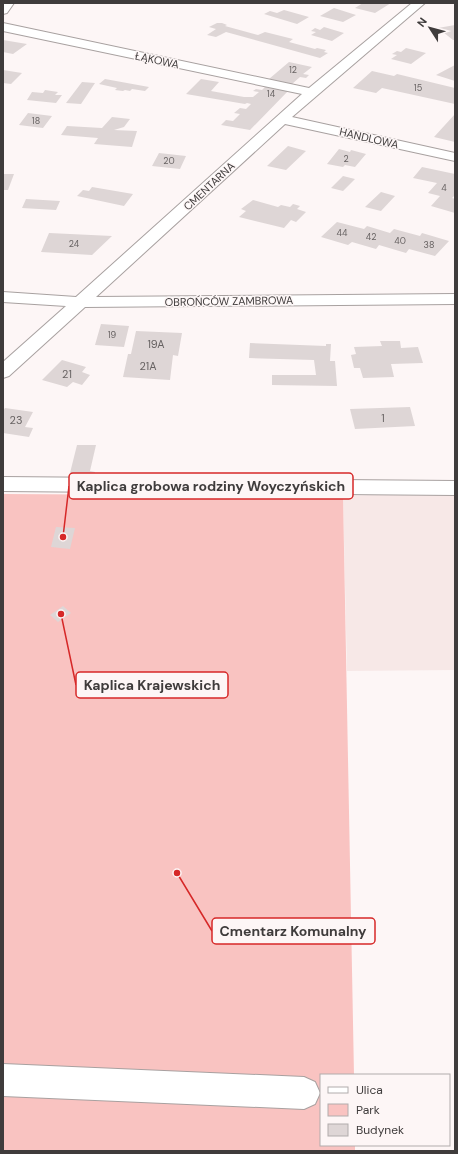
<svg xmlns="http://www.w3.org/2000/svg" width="458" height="1154" viewBox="0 0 458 1154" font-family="'DM Sans',sans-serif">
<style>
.built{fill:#f7e8e7}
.green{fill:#f9c3c1}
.building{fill:#ded6d6}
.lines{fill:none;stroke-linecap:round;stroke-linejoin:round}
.minor-casing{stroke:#a8a1a0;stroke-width:2}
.minor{fill:#fff;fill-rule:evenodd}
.labels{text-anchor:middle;stroke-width:3;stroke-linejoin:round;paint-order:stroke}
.far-number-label{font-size:9px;fill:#676262}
.far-street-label{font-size:11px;fill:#3f3c3c;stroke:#fdf6f6}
.number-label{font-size:11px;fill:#676262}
.leader{fill:none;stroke:#d62828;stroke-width:1.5}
.callout-dot{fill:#d62828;stroke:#fdf6f6;stroke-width:1.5}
.callout{fill:#fdf6f6;stroke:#d62828;stroke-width:1.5}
.callout-label{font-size:14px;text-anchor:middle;font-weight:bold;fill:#3f3c3c}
</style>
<rect width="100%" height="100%" fill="#fdf6f6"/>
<path class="built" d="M 455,492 L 455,670 L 347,671 L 343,496 Z"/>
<path class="green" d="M 3,494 L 343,496 L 354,1075 L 321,1075 L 321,1145 L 355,1145 L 355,1151 L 3,1151 Z"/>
<path class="building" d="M 363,3 L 391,3 L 375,13 L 355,8 Z
M 334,8 L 356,15 L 343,22 L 320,16 Z
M 284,10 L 309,17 L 297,24 L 264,14 L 270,11 L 277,13 Z
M 217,23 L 222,23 L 227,25 L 225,26 L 258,35 L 265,32 L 293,39 L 289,42 L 315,49 L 317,48 L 326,50 L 324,52 L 328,53 L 320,58 L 226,32 L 216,37 L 207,35 L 216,29 L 209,27 Z
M 455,25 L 455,40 L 453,40 L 438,28 Z
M 324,27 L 344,33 L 332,41 L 311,35 L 316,32 L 311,31 L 315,28 L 320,30 Z
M 3,40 L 27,44 L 13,54 L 3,52 Z
M 406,48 L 426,53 L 411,64 L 391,59 L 397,55 L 392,54 L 397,51 L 401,52 Z
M 289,62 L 312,67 L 303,74 L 309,75 L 306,78 L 300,77 L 292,84 L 269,79 Z
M 455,65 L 455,81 L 436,75 Z
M 3,70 L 22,73 L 11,84 L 3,83 Z
M 372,71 L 394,76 L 397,74 L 455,88 L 455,104 L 382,88 L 376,93 L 353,88 Z
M 105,79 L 149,87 L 145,91 L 132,89 L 130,91 L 125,90 L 123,91 L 115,90 L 117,88 L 99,84 Z
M 201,79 L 219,82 L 211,91 L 244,97 L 253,97 L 259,92 L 253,91 L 256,89 L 262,90 L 266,86 L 289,90 L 250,130 L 221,125 L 226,120 L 233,121 L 240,114 L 234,113 L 240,108 L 246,109 L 251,104 L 247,103 L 245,104 L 186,94 Z
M 82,82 L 95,83 L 81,104 L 66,103 Z
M 45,90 L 58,92 L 55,95 L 62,95 L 56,103 L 27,100 L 32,92 L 43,93 Z
M 28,113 L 52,116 L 43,128 L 19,125 Z
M 455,114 L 455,142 L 434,137 Z
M 112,117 L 130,119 L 124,127 L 114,130 L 137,131 L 132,147 L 94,144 L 98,138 L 61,135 L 67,126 L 102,128 Z
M 288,146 L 306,151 L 286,170 L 267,166 Z
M 339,149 L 350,152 L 351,150 L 366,154 L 355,167 L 345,165 L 343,167 L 327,164 Z
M 159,153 L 186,156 L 180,169 L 152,166 Z
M 422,167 L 455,174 L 455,195 L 452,198 L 455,199 L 455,213 L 431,206 L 440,196 L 428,193 L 437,183 L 413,178 Z
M 3,174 L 14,174 L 8,190 L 3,190 Z
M 343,176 L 355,179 L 343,191 L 331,188 Z
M 92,187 L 133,194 L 124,206 L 77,196 L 83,190 L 89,191 Z
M 381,192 L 395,196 L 381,211 L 365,207 Z
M 26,199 L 60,201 L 56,210 L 22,208 Z
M 253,200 L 278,207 L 281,205 L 290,207 L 293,204 L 300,206 L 297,209 L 306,212 L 296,222 L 291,220 L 284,228 L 239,217 L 246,211 L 241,209 Z
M 337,222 L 364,229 L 367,226 L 390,233 L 394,229 L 420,236 L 422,233 L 449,241 L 435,256 L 409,249 L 406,253 L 379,245 L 376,249 L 352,242 L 348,245 L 321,237 Z
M 49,233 L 112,236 L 92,255 L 41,252 Z
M 101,324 L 129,326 L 124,347 L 95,345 Z
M 136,331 L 182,333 L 178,356 L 173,355 L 170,380 L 123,377 L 128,354 L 131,354 Z
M 380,341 L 400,341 L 401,348 L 418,347 L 423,363 L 391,364 L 394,377 L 363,378 L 360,368 L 354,368 L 351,355 L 356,354 L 354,347 L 382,346 Z
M 250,343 L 326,346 L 326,344 L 331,344 L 330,361 L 335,361 L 337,386 L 272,385 L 272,375 L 316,375 L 314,360 L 249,358 Z
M 62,360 L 86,367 L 82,372 L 90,375 L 82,385 L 73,382 L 67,387 L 42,380 Z
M 410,407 L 415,426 L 355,429 L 350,409 Z
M 5,408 L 33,412 L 25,427 L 33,428 L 29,437 L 3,433 L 3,411 Z
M 77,445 L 96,445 L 90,471 L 95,472 L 95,475 L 89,474 L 88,478 L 69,477 Z
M 56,527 L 75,528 L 70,549 L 51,547 Z
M 63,606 L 71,613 L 58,622 L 50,615 Z"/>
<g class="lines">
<g class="minor-casing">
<path id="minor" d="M 3,3 L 14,3 L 7,13 L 3,14 Z
M 412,3 L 425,3 L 292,117 L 455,153 L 455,161 L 285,124 L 96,297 L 455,294 L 455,304 L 85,307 L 9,376 L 3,378 L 3,362 L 66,306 L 3,302 L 3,292 L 76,297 L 302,94 L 3,31 L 3,23 L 309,88 Z
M 3,477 L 455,481 L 455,495 L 3,491 Z
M 3,1064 L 304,1077 L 315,1082 L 320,1093 L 315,1104 L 304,1109 L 3,1096 Z"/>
</g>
<use href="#minor" class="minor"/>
</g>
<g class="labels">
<g class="far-number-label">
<text x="293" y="73">12</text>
<text x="418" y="91">15</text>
<text x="271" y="97">14</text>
<text x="36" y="124">18</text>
<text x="346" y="162">2</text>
<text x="169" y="164">20</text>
<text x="444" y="191">4</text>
<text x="342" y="236">44</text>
<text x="371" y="240">42</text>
<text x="400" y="244">40</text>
<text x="74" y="247">24</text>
<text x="429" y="248">38</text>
<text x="112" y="338">19</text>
</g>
<g class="far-street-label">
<text transform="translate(157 60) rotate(12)" y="4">ŁĄKOWA</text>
<text transform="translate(369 138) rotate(13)" y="4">HANDLOWA</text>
<text transform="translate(209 186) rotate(-43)" y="4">CMENTARNA</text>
<text transform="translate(229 301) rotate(-1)" y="4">OBROŃCÓW ZAMBROWA</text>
</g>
<g class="number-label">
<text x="156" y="348">19A</text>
<text x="148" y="370">21A</text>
<text x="67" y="378">21</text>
<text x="383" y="422">1</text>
<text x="16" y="424">23</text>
</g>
</g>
<path class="leader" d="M63 537L69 486M61 614L76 685M177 873L212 931"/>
<g class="callout-dot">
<circle cx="63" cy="537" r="4"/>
<circle cx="61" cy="614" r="4"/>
<circle cx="177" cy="873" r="4"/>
</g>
<g class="callout">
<rect x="69" y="473" width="284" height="26" rx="4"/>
<rect x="76" y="672" width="152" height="26" rx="4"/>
<rect x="212" y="918" width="163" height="26" rx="4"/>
</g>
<g class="callout-label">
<text x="211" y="491">Kaplica grobowa rodziny Woyczyńskich</text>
<text x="152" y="690">Kaplica Krajewskich</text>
<text x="293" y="936">Cmentarz Komunalny</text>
</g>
<rect width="458" height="1154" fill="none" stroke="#3f3c3c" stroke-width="8"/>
<rect x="320" y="1074" width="130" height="72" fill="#fdf6f6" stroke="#b1acac"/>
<rect x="328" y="1087" width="20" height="6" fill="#ffffff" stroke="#b1acac"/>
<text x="356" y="1094" font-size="12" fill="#3f3c3c">Ulica</text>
<rect x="328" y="1104" width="20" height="12" fill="#f9c3c1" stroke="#b1acac"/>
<text x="356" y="1114" font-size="12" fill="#3f3c3c">Park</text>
<rect x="328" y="1124" width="20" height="12" fill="#ded6d6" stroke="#b1acac"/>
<text x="356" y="1134" font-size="12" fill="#3f3c3c">Budynek</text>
<g transform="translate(430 28) rotate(306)" stroke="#fdf6f6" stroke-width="3" paint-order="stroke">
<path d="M0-3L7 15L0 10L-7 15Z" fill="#3f3c3c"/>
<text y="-6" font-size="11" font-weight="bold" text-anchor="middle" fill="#3f3c3c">N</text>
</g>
</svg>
